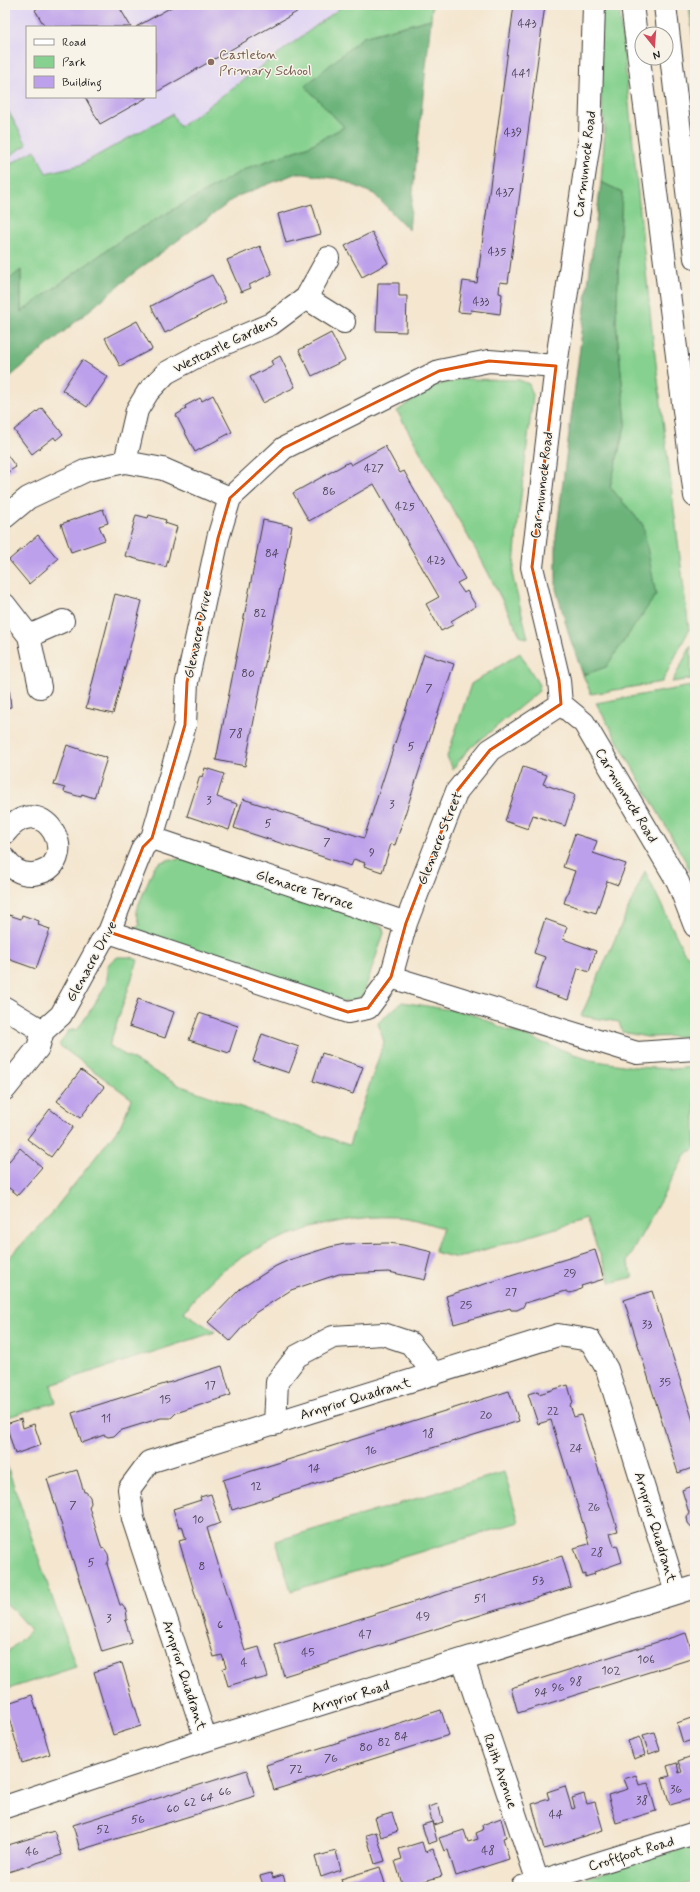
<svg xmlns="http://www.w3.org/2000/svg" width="700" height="1892" viewBox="0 0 700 1892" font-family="Mynerve,sans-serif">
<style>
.built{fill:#e0d4f4;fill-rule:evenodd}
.green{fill:#86d18f;stroke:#517656}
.forest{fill:#6cb37a;stroke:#44684b}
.building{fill:#bda0eb}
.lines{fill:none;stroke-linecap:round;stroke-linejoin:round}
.street-casing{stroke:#3c3a37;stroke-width:24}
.secondary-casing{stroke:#3c3a37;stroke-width:24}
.street{stroke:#fff;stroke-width:22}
.secondary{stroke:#fff;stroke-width:22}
.marked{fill:none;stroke:#de560d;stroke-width:3;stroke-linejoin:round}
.education-dot{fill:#8d6e63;stroke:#f7f3e8;stroke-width:1.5}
.labels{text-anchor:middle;stroke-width:3;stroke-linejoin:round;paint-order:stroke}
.number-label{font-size:12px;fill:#443d50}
.education-label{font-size:14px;fill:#785e54;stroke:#f7f3e8;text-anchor:start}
.street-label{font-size:14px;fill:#1c1c1c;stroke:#f7f3e8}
</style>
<rect width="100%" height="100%" fill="#f7f3e8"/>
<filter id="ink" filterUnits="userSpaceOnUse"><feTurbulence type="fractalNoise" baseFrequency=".025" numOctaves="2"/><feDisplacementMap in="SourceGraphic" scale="8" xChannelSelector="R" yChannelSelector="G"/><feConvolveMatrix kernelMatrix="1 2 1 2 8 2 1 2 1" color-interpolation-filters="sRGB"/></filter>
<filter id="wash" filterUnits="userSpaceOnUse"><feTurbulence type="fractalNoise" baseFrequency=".012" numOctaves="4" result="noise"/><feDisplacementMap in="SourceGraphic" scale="16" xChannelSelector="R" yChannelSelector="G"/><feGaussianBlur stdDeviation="0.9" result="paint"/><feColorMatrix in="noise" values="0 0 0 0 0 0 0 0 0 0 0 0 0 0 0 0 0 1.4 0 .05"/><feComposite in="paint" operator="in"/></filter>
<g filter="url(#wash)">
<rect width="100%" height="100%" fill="#f4e6cf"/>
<path class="built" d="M 5,5 L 344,5 L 179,127 L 171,114 L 80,165 L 46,173 L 35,150 L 5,167 ZM 27,27 L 155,27 L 155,97 L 27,97 Z"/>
<path class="green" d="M 344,5 L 432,5 L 431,19 L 363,37 L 306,87 L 344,127 L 307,147 L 247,168 L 125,237 L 21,312 L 21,270 L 5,283 L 5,167 L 35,150 L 46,173 L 80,165 L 172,114 L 180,127 Z
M 599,5 L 619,5 L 652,331 L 689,630 L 662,682 L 591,694 L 583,675 L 606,667 L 643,525 L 610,487 L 626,422 L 616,322 L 622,192 L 601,182 L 605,129 L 600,89 Z
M 689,5 L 695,5 L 695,58 Z
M 5,105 L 27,145 L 5,158 Z
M 461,379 L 519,380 L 529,384 L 533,395 L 517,530 L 513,578 L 528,638 L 521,637 L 482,561 L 397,411 L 433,386 Z
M 691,646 L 691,679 L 672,682 Z
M 520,653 L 539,685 L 539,691 L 466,752 L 453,769 L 447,757 L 471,684 Z
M 691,686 L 695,735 L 695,883 L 686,862 L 596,703 Z
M 180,855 L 382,926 L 384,933 L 363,995 L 354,1001 L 343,1002 L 141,933 L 135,928 L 140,925 L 136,911 L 154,867 L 161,862 L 171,859 L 178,860 Z
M 645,871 L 684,952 L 695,961 L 694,1036 L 647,1037 L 622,1032 L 619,1022 L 581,1016 Z
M 118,957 L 130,957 L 138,960 L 109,1046 L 178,1085 L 349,1145 L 384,1042 L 378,1023 L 402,1002 L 470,1013 L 503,1028 L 590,1060 L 635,1067 L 674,1069 L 695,1067 L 695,1148 L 686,1154 L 627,1261 L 633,1277 L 611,1283 L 586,1219 L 457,1258 L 434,1252 L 443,1228 C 432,1225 419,1220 408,1218 C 374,1214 341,1220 308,1229 C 256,1245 216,1266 184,1312 L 215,1332 L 51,1385 L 56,1402 L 5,1418 L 5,1262 L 54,1210 L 120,1126 L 132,1099 L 59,1045 L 68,1031 L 78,1029 C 85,1018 103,993 106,983 C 110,971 101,966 118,957 Z
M 5,1460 L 76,1667 L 5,1690 L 5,1654 L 31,1630 L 5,1602 Z
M 504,1472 L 519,1522 L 291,1591 L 276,1541 Z
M 695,1844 L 695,1881 L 677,1887 L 557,1887 Z"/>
<path class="forest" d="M 431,19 L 409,230 L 374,194 L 339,179 L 297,173 L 238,196 L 135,272 L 5,381 L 5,283 L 21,270 L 21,312 L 125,237 L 247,168 L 307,147 L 344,127 L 305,86 L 363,37 Z
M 601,182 L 622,192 L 616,322 L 626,422 L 610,487 L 643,525 L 656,595 L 606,667 L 583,675 L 570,638 L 556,589 L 556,536 Z"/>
<g id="blocks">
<path class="building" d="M 43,5 L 118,5 L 131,27 L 45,27 L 35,10 Z
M 175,5 L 309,5 L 155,93 L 155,27 L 136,27 Z
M 514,5 L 545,5 L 508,283 L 500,282 L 499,293 L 502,294 L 500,314 L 471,310 L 470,313 L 458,312 L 463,281 L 477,283 Z
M 85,97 L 148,97 L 100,124 Z
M 312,204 L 321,234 L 286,243 L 278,214 Z
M 372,232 L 388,263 L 362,277 L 345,246 Z
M 260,246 L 272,274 L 249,285 L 251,288 L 241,292 L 227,260 Z
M 212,275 L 226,302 L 165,333 L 151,306 Z
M 378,283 L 399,283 L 399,296 L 407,296 L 406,332 L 376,331 Z
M 137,321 L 152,349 L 120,366 L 105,338 Z
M 331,333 L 345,360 L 312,376 L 299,350 Z
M 280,356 L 295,387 L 263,403 L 250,377 L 273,365 L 271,361 Z
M 82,360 L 108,377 L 87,407 L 62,390 Z
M 213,395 L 232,432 L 195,452 L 176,415 L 186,409 L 185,406 L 200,398 L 202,401 Z
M 42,408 L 63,434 L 56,440 L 54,437 L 32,454 L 14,430 Z
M 385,446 L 400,473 L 404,471 L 465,579 L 457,583 L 464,593 L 467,591 L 476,606 L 451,621 L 453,625 L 441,631 L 426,604 L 439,597 L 374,484 L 309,521 L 293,493 L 349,462 L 351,465 Z
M 5,452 L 16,467 L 5,474 Z
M 103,509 L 108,523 L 99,526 L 105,540 L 71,552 L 61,524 Z
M 136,515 L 148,518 L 149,515 L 166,520 L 165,523 L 177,527 L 166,567 L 125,556 Z
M 263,520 L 292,526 L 245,766 L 216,760 Z
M 38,535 L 58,559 L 29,584 L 9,560 Z
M 115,594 L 142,601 L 113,714 L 86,708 Z
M 424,654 L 454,664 L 395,845 L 391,844 L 382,872 L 364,866 L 365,863 L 354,859 L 351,866 L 234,828 L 243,799 L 364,838 Z
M 5,667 L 7,667 L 11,707 L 5,708 Z
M 67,745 L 107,758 L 94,798 L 82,794 L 81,797 L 64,792 L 65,788 L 54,785 Z
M 523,767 L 547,775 L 543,784 L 575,795 L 565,826 L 533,815 L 528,829 L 505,821 Z
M 205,768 L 224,774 L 217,797 L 237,804 L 229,830 L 187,816 L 200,776 L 202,777 Z
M 575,834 L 597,841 L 593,853 L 626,864 L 618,885 L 607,881 L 596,913 L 564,903 L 575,871 L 563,867 Z
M 9,915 L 21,919 L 22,915 L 39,921 L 38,925 L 50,929 L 36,969 L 5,958 L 5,928 Z
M 545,919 L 567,927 L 563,939 L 596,951 L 589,972 L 578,968 L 568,1000 L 535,989 L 545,957 L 534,953 Z
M 138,999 L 174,1012 L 165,1038 L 129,1026 Z
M 199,1013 L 238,1026 L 229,1053 L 189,1040 Z
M 262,1034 L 299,1047 L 289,1073 L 253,1061 Z
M 322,1053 L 363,1067 L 353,1094 L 313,1081 Z
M 81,1070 L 104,1087 L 80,1118 L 57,1101 Z
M 50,1109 L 73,1127 L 51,1157 L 27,1139 Z
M 20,1148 L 42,1167 L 18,1195 L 5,1185 L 5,1166 Z
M 388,1243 L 403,1245 L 432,1252 L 425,1280 L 389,1272 L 339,1274 L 291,1290 L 255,1313 L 230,1341 L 208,1322 L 240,1289 L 276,1266 L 289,1260 L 330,1247 L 345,1244 Z
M 595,1250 L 604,1279 L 581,1286 L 582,1288 L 577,1291 L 570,1293 L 566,1291 L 525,1303 L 523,1307 L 517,1310 L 511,1310 L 510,1308 L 454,1324 L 446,1296 Z
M 652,1291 L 695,1427 L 695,1467 L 678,1473 L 624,1300 Z
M 222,1366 L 231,1395 L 176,1413 L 171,1418 L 161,1418 L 119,1431 L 114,1436 L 108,1437 L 104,1435 L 82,1443 L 72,1413 Z
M 568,1385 L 573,1403 L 570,1405 L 574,1417 L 581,1415 L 618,1531 L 610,1533 L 614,1546 L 617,1545 L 622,1562 L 594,1572 L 595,1574 L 585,1577 L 585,1574 L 583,1575 L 574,1548 L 589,1544 L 588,1540 L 551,1420 L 538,1424 L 528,1394 L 538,1391 L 539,1394 Z
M 509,1391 L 519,1421 L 232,1510 L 223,1480 Z
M 21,1419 L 23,1428 L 34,1424 L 41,1445 L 15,1454 L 6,1424 Z
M 77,1470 L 84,1492 L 86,1492 L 90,1497 L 91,1503 L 89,1507 L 102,1549 L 104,1548 L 108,1554 L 109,1560 L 107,1564 L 120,1605 L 122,1605 L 126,1610 L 127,1617 L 127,1620 L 125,1620 L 132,1643 L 102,1652 L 47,1479 Z
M 695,1485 L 695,1531 L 688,1523 L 687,1517 L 689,1513 L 682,1490 Z
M 211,1494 L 220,1523 L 207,1528 L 245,1651 L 259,1647 L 268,1677 L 256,1680 L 255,1678 L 228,1686 L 223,1668 L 226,1667 L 222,1655 L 214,1657 L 179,1541 L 186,1539 L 182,1526 L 179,1527 L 173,1509 L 201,1500 L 200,1497 Z
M 562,1556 L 571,1587 L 284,1676 L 275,1645 Z
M 686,1633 L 694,1658 L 518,1713 L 511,1688 Z
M 122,1663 L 141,1726 L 113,1735 L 94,1672 Z
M 32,1695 L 50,1754 L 22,1763 L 5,1704 Z
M 441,1710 L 449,1735 L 274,1790 L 266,1765 Z
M 694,1717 L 695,1739 L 683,1743 L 677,1723 Z
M 654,1732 L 660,1750 L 649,1754 L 643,1735 Z
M 640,1737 L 645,1755 L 634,1759 L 628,1741 Z
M 695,1755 L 695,1798 L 670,1805 L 662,1778 L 670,1776 L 667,1766 L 677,1763 L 679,1773 L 682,1772 L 678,1761 Z
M 247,1770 L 255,1796 L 80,1850 L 73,1825 Z
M 636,1775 L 639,1785 L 648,1783 L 656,1811 L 616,1823 L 608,1795 L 628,1789 L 624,1779 Z
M 565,1786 L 572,1809 L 575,1808 L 572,1798 L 584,1794 L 587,1804 L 595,1802 L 603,1830 L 544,1849 L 532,1804 L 549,1799 L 547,1792 Z
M 438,1804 L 443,1822 L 433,1825 L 428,1807 Z
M 392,1813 L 398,1831 L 381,1837 L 375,1818 Z
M 501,1818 L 506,1837 L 503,1838 L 509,1859 L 456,1876 L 448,1850 L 444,1851 L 439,1838 L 464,1830 L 468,1842 L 478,1839 L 476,1833 L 483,1830 L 482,1825 Z
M 432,1822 L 437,1841 L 428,1844 L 422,1825 Z
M 54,1831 L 62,1855 L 5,1873 L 5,1846 Z
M 376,1832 L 385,1861 L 375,1864 L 366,1835 Z
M 422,1842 L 425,1852 L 433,1849 L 442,1876 L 403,1887 L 395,1861 L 402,1859 L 399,1849 Z
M 336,1851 L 341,1870 L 321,1877 L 315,1857 Z
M 380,1867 L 386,1887 L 343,1887 L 341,1879 Z
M 271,1873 L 273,1878 L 283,1875 L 287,1887 L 264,1887 L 260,1876 Z"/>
</g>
</g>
<g filter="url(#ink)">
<use href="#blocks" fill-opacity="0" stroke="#3c3a37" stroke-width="1"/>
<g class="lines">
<g class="street-casing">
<path id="street" d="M 594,5 L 590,136 L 556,366 L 532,567 L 559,680 L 561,704 L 584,723 L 678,882 L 695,926
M 306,298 L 344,322
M 125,462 L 137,410 L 148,392 L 166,373 L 205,352 L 271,324 L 306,298 L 328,258
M 5,517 L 28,498 L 87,470 L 125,462 L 163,469 L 230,498
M 5,605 L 29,636 L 40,687
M 29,636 L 63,621
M 5,833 C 45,783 86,868 33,874 C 21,875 11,868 5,859
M 406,923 L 457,791 L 490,750 L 561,704
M 109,932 L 348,1012 L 368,1008 L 391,977 L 406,923 L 152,838
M 391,977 L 637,1053 L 695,1049
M 5,1008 L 43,1031
M 5,1089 L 38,1048 L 43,1031 L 61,1015 L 101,942 L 109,932 L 143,847 L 152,838 L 185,725 L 187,682 L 218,538 L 230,498 L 284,448 L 439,371 L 489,361 L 556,366
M 275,1424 L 277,1382 L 297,1356 L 333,1337 L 383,1334 L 410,1343 L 434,1374
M 463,1660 L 538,1882
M 206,1740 L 133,1519 L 129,1489 L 149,1462 L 558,1335 L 590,1340 L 607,1369 L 676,1592
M 5,1807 L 206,1740 L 695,1587
M 522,1887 L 695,1833"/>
</g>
<g class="secondary-casing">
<path id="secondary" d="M 632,5 L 695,496
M 665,5 L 695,258"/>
</g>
<use href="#street" class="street"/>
<use href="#secondary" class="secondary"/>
</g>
</g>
<path class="marked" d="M 489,361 L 556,366 L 532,567 L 559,680 L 561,704 L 490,750 L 457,791 L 406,923 L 391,977 L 368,1008 L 348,1012 L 109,932 L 143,847 L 152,838 L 185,725 L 187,682 L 218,538 L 230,498 L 284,448 L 439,371 Z"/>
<circle class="education-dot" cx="211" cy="62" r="4"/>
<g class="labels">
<g class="number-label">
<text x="527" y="27">443</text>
<text x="521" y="77">441</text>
<text x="513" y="136">439</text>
<text x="505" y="196">437</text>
<text x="497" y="255">435</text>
<text x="481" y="305">433</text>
<text x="374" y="472">427</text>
<text x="329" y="495">86</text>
<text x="405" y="510">425</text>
<text x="272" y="557">84</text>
<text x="436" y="564">423</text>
<text x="260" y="617">82</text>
<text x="248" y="677">80</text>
<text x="429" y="692">7</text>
<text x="236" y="737">78</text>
<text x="411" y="750">5</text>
<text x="209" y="804">3</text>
<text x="392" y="808">3</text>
<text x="268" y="827">5</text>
<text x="327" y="846">7</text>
<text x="372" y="856">9</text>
<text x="570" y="1277">29</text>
<text x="511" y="1296">27</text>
<text x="466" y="1309">25</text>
<text x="647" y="1328">33</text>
<text x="665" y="1386">35</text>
<text x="210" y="1389">17</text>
<text x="165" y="1403">15</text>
<text x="553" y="1415">22</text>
<text x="486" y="1419">20</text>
<text x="106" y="1422">11</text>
<text x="428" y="1437">18</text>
<text x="576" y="1452">24</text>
<text x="371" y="1454">16</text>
<text x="314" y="1472">14</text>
<text x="256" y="1490">12</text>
<text x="73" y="1509">7</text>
<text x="594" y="1511">26</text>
<text x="198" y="1523">10</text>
<text x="597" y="1556">28</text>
<text x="91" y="1566">5</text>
<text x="202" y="1570">8</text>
<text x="538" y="1584">53</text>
<text x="480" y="1602">51</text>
<text x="423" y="1620">49</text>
<text x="109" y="1622">3</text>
<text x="220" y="1628">6</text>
<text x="365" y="1638">47</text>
<text x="308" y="1656">45</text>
<text x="646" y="1663">106</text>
<text x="244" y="1666">4</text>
<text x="611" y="1674">102</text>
<text x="576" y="1685">98</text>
<text x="558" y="1691">96</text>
<text x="541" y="1696">94</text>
<text x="401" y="1740">84</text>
<text x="384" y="1746">82</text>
<text x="366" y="1751">80</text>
<text x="331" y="1762">76</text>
<text x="296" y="1773">72</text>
<text x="676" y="1793">36</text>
<text x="225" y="1795">66</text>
<text x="207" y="1801">64</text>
<text x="642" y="1804">38</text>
<text x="190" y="1806">62</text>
<text x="173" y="1812">60</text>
<text x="556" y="1818">44</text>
<text x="138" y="1823">56</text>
<text x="103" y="1833">52</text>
<text x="488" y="1854">48</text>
<text x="32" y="1855">46</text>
</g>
<g class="education-label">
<text x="219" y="59">Castleton<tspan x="219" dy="16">Primary School</tspan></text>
</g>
<g class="street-label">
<text transform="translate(584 164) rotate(-83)" y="5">Carmunnock Road</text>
<text transform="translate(225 344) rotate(-26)" y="5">Westcastle Gardens</text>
<text transform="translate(541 485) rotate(-83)" y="5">Carmunnock Road</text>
<text transform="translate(197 634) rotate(-78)" y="5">Glenacre Drive</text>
<text transform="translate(627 795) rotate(59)" y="5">Carmunnock Road</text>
<text transform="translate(439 838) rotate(-68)" y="5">Glenacre Street</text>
<text transform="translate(305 889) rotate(18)" y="5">Glenacre Terrace</text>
<text transform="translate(91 961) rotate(-61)" y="5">Glenacre Drive</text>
<text transform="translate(355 1398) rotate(-17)" y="5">Arnprior Quadrant</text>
<text transform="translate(656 1527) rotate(73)" y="5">Arnprior Quadrant</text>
<text transform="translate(185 1675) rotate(72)" y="5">Arnprior Quadrant</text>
<text transform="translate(350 1696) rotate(-17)" y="5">Arnprior Road</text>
<text transform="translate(501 1771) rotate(71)" y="5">Raith Avenue</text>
<text transform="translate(631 1853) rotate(-17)" y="5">Croftfoot Road</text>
</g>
</g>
<rect width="700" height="1892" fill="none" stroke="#f7f3e8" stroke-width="20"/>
<rect x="26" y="26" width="130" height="72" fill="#f7f3e8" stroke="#9f9d96"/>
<rect x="34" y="39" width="20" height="6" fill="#ffffff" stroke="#9f9d96"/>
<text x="62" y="46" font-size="12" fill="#1c1c1c">Road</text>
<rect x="34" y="56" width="20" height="12" fill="#86d18f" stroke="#9f9d96"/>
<text x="62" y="66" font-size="12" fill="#1c1c1c">Park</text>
<rect x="34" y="76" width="20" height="12" fill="#bda0eb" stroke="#9f9d96"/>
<text x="62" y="86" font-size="12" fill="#1c1c1c">Building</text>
<g transform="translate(654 46) rotate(163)"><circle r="19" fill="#f7f3e8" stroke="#9f9d96"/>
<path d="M0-3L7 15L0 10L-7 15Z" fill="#d1495b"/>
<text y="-6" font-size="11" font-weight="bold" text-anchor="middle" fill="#1c1c1c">N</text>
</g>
</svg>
